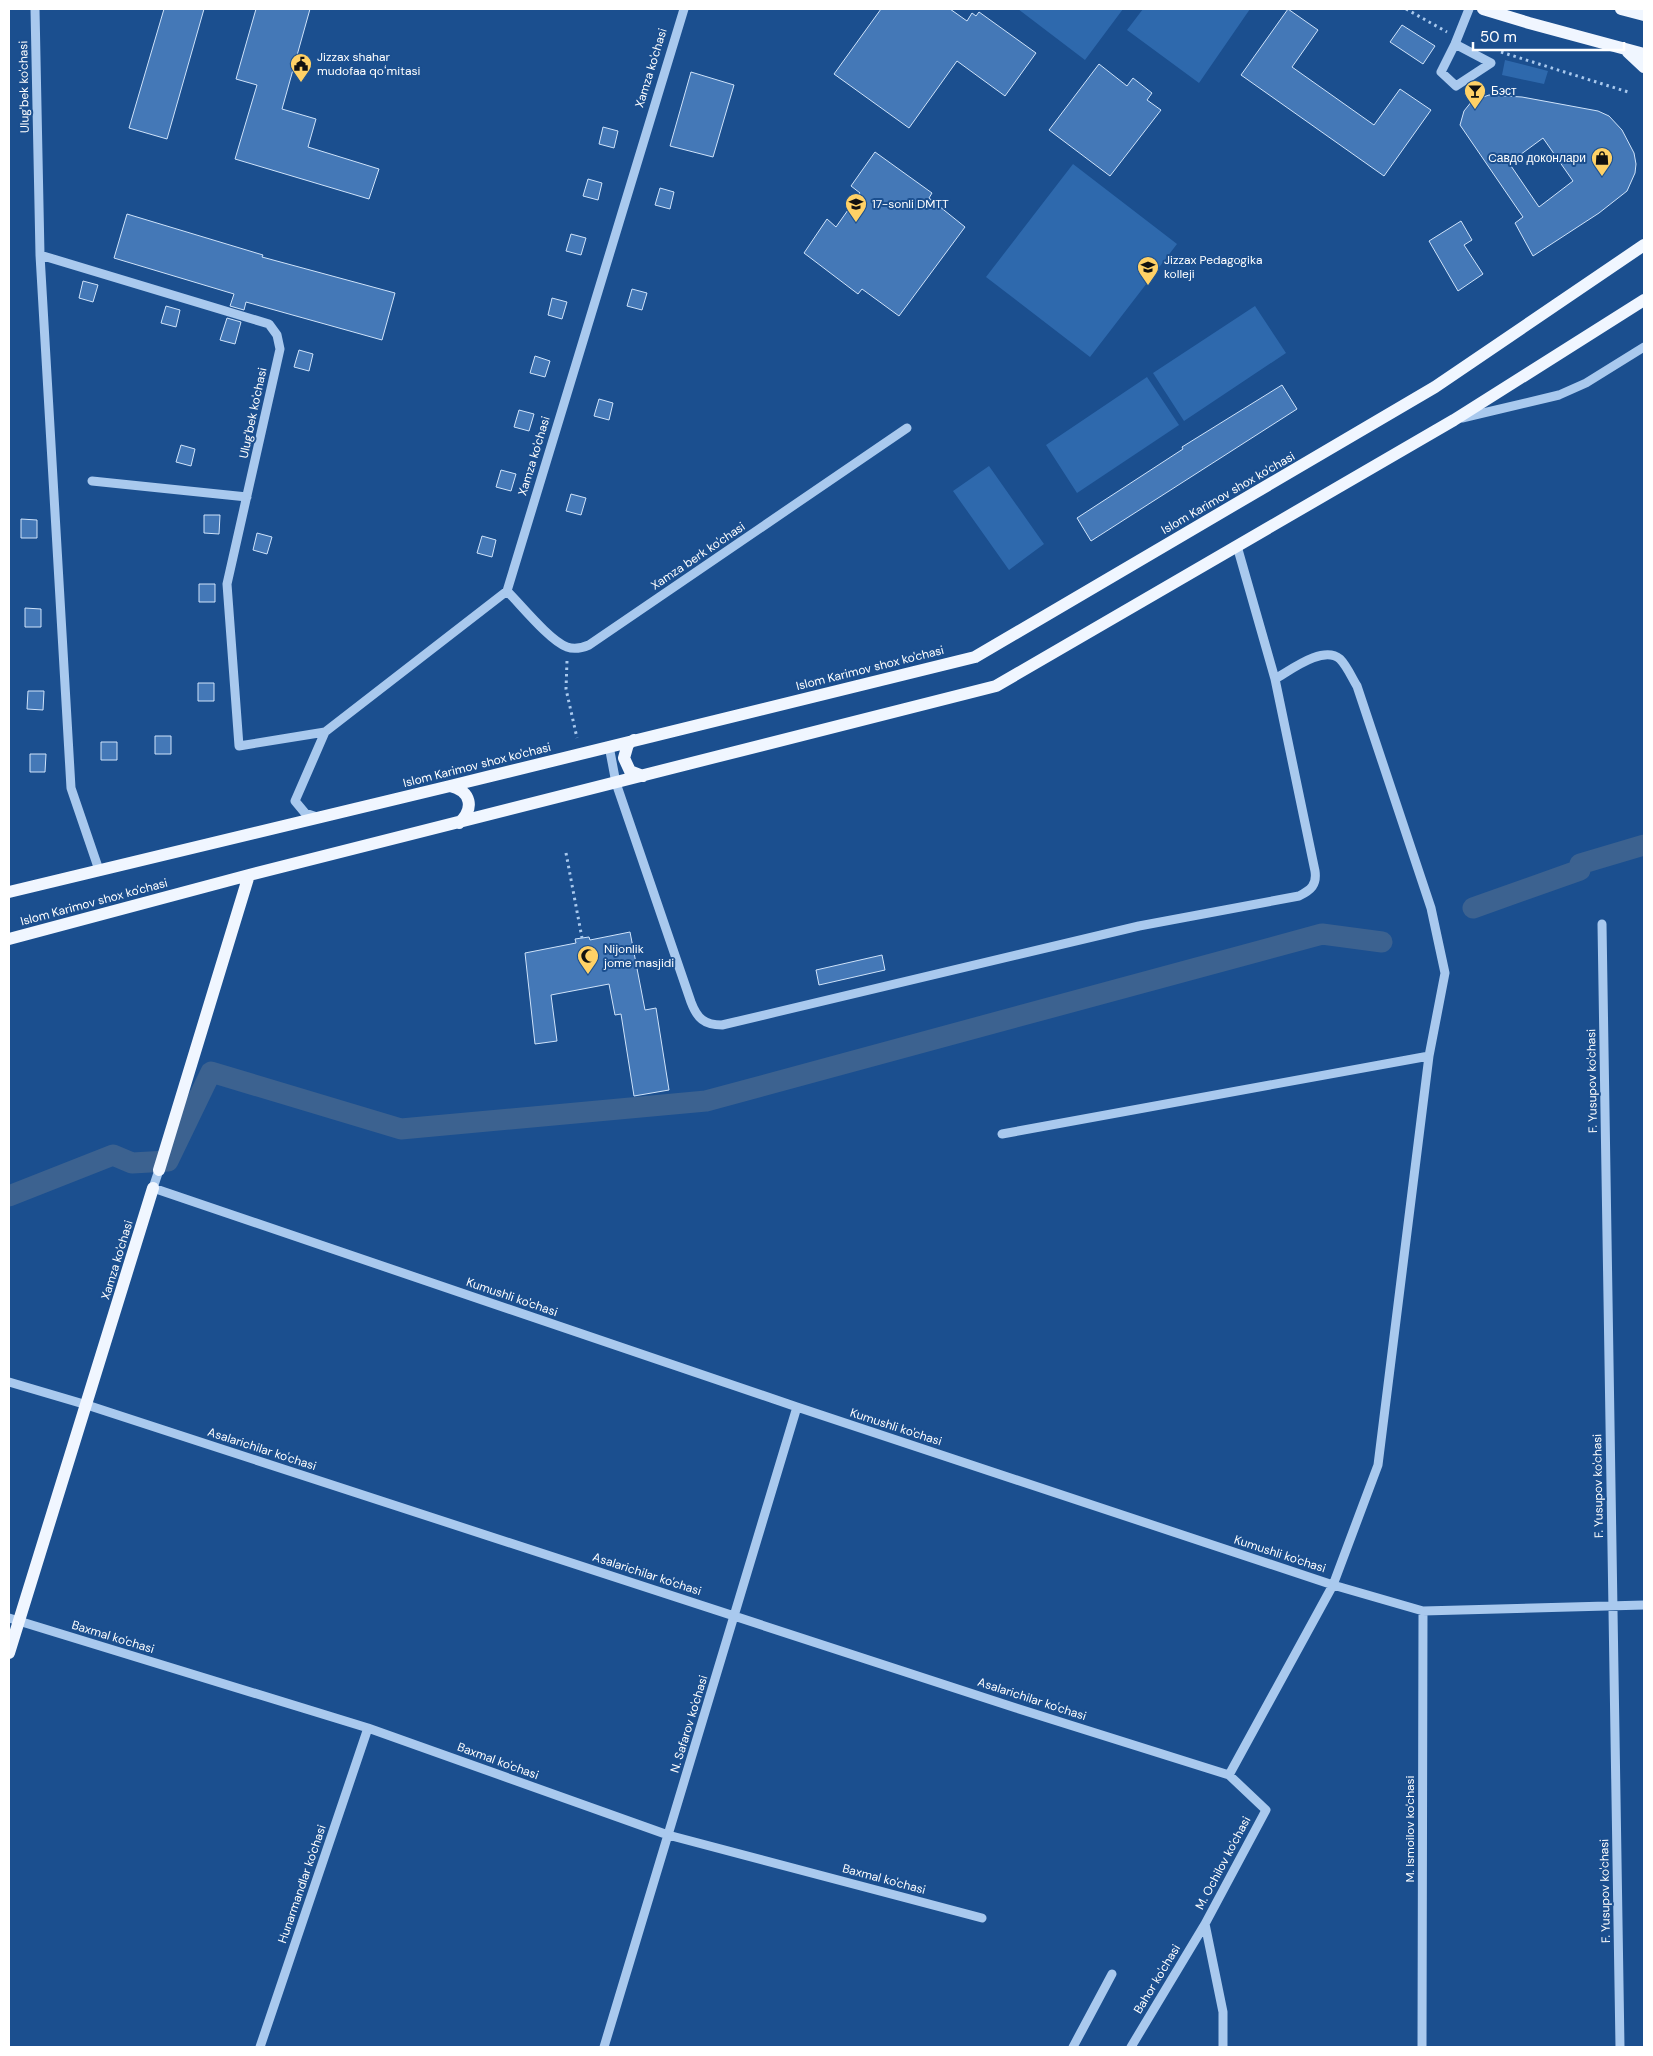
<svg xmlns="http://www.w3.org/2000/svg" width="1653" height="2056" viewBox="0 0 1653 2056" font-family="'DM Sans',sans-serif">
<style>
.green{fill:#2e69ad}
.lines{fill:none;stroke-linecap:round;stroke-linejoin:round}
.canal{stroke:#3c6290;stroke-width:21}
.building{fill:#4478b7;stroke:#cfe3fa;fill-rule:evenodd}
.path{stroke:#a9c9ee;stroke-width:3;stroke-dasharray:2.5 4;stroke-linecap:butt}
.minor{stroke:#a9c9ee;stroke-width:9}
.major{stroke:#f0f6ff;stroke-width:12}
.labels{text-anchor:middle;stroke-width:4;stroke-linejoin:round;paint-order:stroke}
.poi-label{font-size:12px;fill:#fff;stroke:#1b4f8f;text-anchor:start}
.street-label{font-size:12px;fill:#fff;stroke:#1b4f8f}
</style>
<rect width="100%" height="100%" fill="#1b4f8f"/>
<path class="green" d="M 1018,9 L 1123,9 L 1085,60 Z
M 1143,9 L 1250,9 L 1199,83 L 1127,30 Z
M 1505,60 L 1548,71 L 1544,84 L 1502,75 Z
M 1073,164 L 1177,244 L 1090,357 L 986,277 Z
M 1255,306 L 1286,353 L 1184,421 L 1153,373 Z
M 1147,377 L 1179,425 L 1077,493 L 1046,445 Z
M 989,466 L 1044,544 L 1009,570 L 953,491 Z"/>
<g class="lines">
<path class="canal" d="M 1473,908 L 1580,870 L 1580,864 L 1644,845
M 9,1196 L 113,1155 L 132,1163 L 168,1161 L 211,1072 L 401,1129 L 706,1101 L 1322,934 L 1382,942"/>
</g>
<path class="building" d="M 164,9 L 204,9 L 167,139 L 129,128 Z
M 256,9 L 310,9 L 282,109 L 316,119 L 308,147 L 379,169 L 369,199 L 235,159 L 257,85 L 236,79 Z
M 881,9 L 950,9 L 967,21 L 972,13 L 976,16 L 979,12 L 1036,53 L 1005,96 L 957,61 L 909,128 L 834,74 Z
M 1288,9 L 1318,30 L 1292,67 L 1374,125 L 1400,89 L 1431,110 L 1384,176 L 1241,75 Z
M 1402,25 L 1435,46 L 1423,64 L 1390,42 Z
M 1099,64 L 1127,86 L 1133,78 L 1152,93 L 1147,100 L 1161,110 L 1110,176 L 1049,130 Z
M 691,72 L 734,85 L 713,157 L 670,146 Z
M 1489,95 L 1522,97 L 1598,111 L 1609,116 L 1622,130 L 1634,153 L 1636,164 L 1635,173 L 1627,191 L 1599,213 L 1533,256 L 1515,223 L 1523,217 L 1460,125 L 1464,111 L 1472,101 ZM 1543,138 L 1573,181 L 1539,207 L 1509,163 Z
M 603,127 L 618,131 L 614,148 L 599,144 Z
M 875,152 L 932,193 L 929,198 L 965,227 L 899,316 L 862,289 L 858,294 L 804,253 L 827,219 L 836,227 L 860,193 L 851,186 Z
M 588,179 L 602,183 L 598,200 L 583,196 Z
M 660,188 L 674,192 L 670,209 L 655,205 Z
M 127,214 L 263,255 L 262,257 L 395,293 L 382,340 L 246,302 L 244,310 L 230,306 L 234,294 L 114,258 Z
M 1461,221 L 1472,240 L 1464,245 L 1483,274 L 1458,291 L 1429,241 Z
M 571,234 L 586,238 L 581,255 L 566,251 Z
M 83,281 L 98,285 L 93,302 L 79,298 Z
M 632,289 L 647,293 L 642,310 L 627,306 Z
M 552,298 L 567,302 L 562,319 L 548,315 Z
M 166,306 L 180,310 L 176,327 L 161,323 Z
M 227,318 L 241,322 L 235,344 L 220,340 Z
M 299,350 L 313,354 L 309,371 L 294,367 Z
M 535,356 L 550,361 L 545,377 L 530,373 Z
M 1282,385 L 1297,409 L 1091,541 L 1077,518 L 1183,449 L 1182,447 Z
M 599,399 L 613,403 L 609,420 L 594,416 Z
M 519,410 L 534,414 L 529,431 L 514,427 Z
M 181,445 L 195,449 L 191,466 L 176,462 Z
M 501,470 L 516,474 L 511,491 L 496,487 Z
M 571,494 L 586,498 L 581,515 L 566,511 Z
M 204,515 L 220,515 L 219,534 L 204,533 Z
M 21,519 L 37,520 L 37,538 L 21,538 Z
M 257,533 L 272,537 L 267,554 L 253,550 Z
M 482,536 L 496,540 L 492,557 L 477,553 Z
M 199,584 L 215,584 L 215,602 L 199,602 Z
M 25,608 L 41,609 L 41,627 L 25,627 Z
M 198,683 L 214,683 L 214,701 L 198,701 Z
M 28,691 L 44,691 L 43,710 L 27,709 Z
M 155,736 L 171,736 L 171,754 L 155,754 Z
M 101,742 L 117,742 L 117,760 L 101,760 Z
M 30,754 L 46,754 L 45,772 L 30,772 Z
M 630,932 L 645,1010 L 656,1008 L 669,1090 L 634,1096 L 621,1014 L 615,1015 L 609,984 L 551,995 L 557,1041 L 535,1044 L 525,953 L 576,943 L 575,939 L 589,937 L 590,940 Z
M 882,955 L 885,970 L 819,985 L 816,970 Z"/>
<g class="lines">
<path class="path" d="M 1406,9 L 1447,32
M 1501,52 L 1628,92
M 567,661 L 566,689 L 577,738
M 566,853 L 582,938"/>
<path class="minor" d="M 35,9 L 40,255 L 71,788 L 99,870
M 1455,44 L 1491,63 L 1456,86 L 1441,72 L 1455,44 L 1469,9
M 40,255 L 269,324 L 277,335 L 280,349 L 227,584 L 239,746 L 325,732
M 1462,418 L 1559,395 L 1586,383 L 1644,347
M 92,481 L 247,497
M 507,591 C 521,605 550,641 567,647 C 575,650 582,648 589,645 L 907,428
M 1275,679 C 1291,670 1323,645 1340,659 C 1347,666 1352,678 1357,686 L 1431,908 L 1445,973 L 1429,1056
M 609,746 L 616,783 L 691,1002 C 697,1018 704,1025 722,1025 L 1139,926 L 1299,896 C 1311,890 1317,885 1315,871 L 1275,679 L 1237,546
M 317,817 L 305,813 L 295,801 L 325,732 L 507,591 L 684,9
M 1602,924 L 1620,2047
M 1002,1134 L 1429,1056 L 1378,1465 L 1333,1585 L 1229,1775
M 159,1170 L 153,1188 L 797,1407 L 1333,1585 L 1423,1611 L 1644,1605
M 9,1382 L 87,1405 L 1016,1708 L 1229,1775 L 1266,1810 L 1205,1924 L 1223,2012 L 1223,2047
M 9,1618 L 368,1728 L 668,1835 L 982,1918
M 260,2047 L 368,1728
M 604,2047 L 797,1407
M 1073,2047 L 1112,1974
M 1131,2047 L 1205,1924
M 1422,2047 L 1423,1611"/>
<path class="major" d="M 1483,9 L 1529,23 L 1644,54
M 1621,9 L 1644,15
M 1628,52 L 1644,67
M 634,740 L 628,744 L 624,758 L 630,771 L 643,776
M 450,786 C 471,791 475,808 459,823
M 9,892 L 450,786 L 975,657 L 1435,387 L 1644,245
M 9,939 L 249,875 L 996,686 L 1454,420 L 1644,300
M 159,1170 L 249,875
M 9,1653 L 153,1188"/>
</g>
<defs>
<g id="civic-pin" transform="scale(1.125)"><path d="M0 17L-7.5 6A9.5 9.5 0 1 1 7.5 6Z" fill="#ffd166" stroke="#1b4f8f"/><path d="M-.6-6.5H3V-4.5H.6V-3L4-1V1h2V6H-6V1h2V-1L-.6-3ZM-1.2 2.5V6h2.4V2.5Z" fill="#111"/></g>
<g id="bar-pin" transform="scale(1.125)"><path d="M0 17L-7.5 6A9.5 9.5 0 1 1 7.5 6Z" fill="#ffd166" stroke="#1b4f8f"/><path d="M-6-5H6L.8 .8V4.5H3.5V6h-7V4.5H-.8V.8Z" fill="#111"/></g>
<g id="shop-pin" transform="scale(1.125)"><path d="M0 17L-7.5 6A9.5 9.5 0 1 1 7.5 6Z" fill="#ffd166" stroke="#1b4f8f"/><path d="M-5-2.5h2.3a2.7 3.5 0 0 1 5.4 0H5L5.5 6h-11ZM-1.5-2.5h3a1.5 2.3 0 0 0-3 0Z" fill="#111"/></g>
<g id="school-pin" transform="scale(1.125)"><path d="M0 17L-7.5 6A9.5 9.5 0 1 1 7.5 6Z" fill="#ffd166" stroke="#1b4f8f"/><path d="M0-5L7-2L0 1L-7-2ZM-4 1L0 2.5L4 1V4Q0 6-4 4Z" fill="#111"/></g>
<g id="university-pin" transform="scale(1.125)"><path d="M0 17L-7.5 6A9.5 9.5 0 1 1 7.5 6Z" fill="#ffd166" stroke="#1b4f8f"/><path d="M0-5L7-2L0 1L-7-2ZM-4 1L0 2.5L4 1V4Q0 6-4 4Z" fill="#111"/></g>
<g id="mosque-pin" transform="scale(1.125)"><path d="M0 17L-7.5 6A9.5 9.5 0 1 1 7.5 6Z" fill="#ffd166" stroke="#1b4f8f"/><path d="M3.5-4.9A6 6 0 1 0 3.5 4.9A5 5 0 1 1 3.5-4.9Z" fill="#111"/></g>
</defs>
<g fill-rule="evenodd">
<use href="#civic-pin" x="301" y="64"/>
<use href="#bar-pin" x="1475" y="91"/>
<use href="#shop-pin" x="1602" y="158"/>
<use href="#school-pin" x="856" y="204"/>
<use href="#university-pin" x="1148" y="267"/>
<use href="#mosque-pin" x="588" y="956"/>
</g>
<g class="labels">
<g class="poi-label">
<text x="317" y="61">Jizzax shahar<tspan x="317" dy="14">mudofaa qoʻmitasi</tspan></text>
<text x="1491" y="95">Бэст</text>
<text x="1586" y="162" text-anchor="end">Cавдо доконлари</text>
<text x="872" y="208">17-sonli DMTT</text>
<text x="1164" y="264">Jizzax Pedagogika<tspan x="1164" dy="14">kolleji</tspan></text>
<text x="604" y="953">Nijonlik<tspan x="604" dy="14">jome masjidi</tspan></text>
</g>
<g class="street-label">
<text transform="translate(651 68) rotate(-73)" y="4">Xamza ko'chasi</text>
<text transform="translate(24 87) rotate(-91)" y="4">Ulug'bek ko'chasi</text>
<text transform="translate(253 413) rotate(-78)" y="4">Ulug'bek ko'chasi</text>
<text transform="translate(534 456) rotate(-73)" y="4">Xamza ko'chasi</text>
<text transform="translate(1228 493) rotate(-30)" y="4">Islom Karimov shox ko'chasi</text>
<text transform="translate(698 556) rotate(-34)" y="4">Xamza berk ko'chasi</text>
<text transform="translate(870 668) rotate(-14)" y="4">Islom Karimov shox ko'chasi</text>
<text transform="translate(477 765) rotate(-14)" y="4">Islom Karimov shox ko'chasi</text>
<text transform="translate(94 902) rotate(-15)" y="4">Islom Karimov shox ko'chasi</text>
<text transform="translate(1592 1081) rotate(-91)" y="4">F. Yusupov ko'chasi</text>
<text transform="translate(117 1260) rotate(-73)" y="4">Xamza ko'chasi</text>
<text transform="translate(512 1297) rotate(19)" y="4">Kumushli ko'chasi</text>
<text transform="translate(896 1427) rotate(18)" y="4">Kumushli ko'chasi</text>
<text transform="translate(262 1449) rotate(18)" y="4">Asalarichilar ko'chasi</text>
<text transform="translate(1598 1486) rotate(-91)" y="4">F. Yusupov ko'chasi</text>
<text transform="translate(1280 1554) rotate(18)" y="4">Kumushli ko'chasi</text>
<text transform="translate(647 1574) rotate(18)" y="4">Asalarichilar ko'chasi</text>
<text transform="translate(113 1637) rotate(17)" y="4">Baxmal ko'chasi</text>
<text transform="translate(1032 1699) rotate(18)" y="4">Asalarichilar ko'chasi</text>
<text transform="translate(689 1724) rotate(-73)" y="4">N. Safarov ko'chasi</text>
<text transform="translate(498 1761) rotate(20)" y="4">Baxmal ko'chasi</text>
<text transform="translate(1410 1829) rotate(-90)" y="4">M. Ismoilov ko'chasi</text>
<text transform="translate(1223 1863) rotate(-62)" y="4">M. Ochilov ko'chasi</text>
<text transform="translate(884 1879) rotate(15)" y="4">Baxmal ko'chasi</text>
<text transform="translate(302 1884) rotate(-71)" y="4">Hunarmandlar ko'chasi</text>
<text transform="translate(1605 1891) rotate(-91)" y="4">F. Yusupov ko'chasi</text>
<text transform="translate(1157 1979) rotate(-59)" y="4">Bahor ko'chasi</text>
</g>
</g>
<rect width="1653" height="2056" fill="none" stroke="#ffffff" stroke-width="20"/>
<path d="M1473 42v8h151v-8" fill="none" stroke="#ffffff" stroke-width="2.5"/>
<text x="1480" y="42" font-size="15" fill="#ffffff" stroke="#1b4f8f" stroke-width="4" paint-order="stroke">50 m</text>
</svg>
